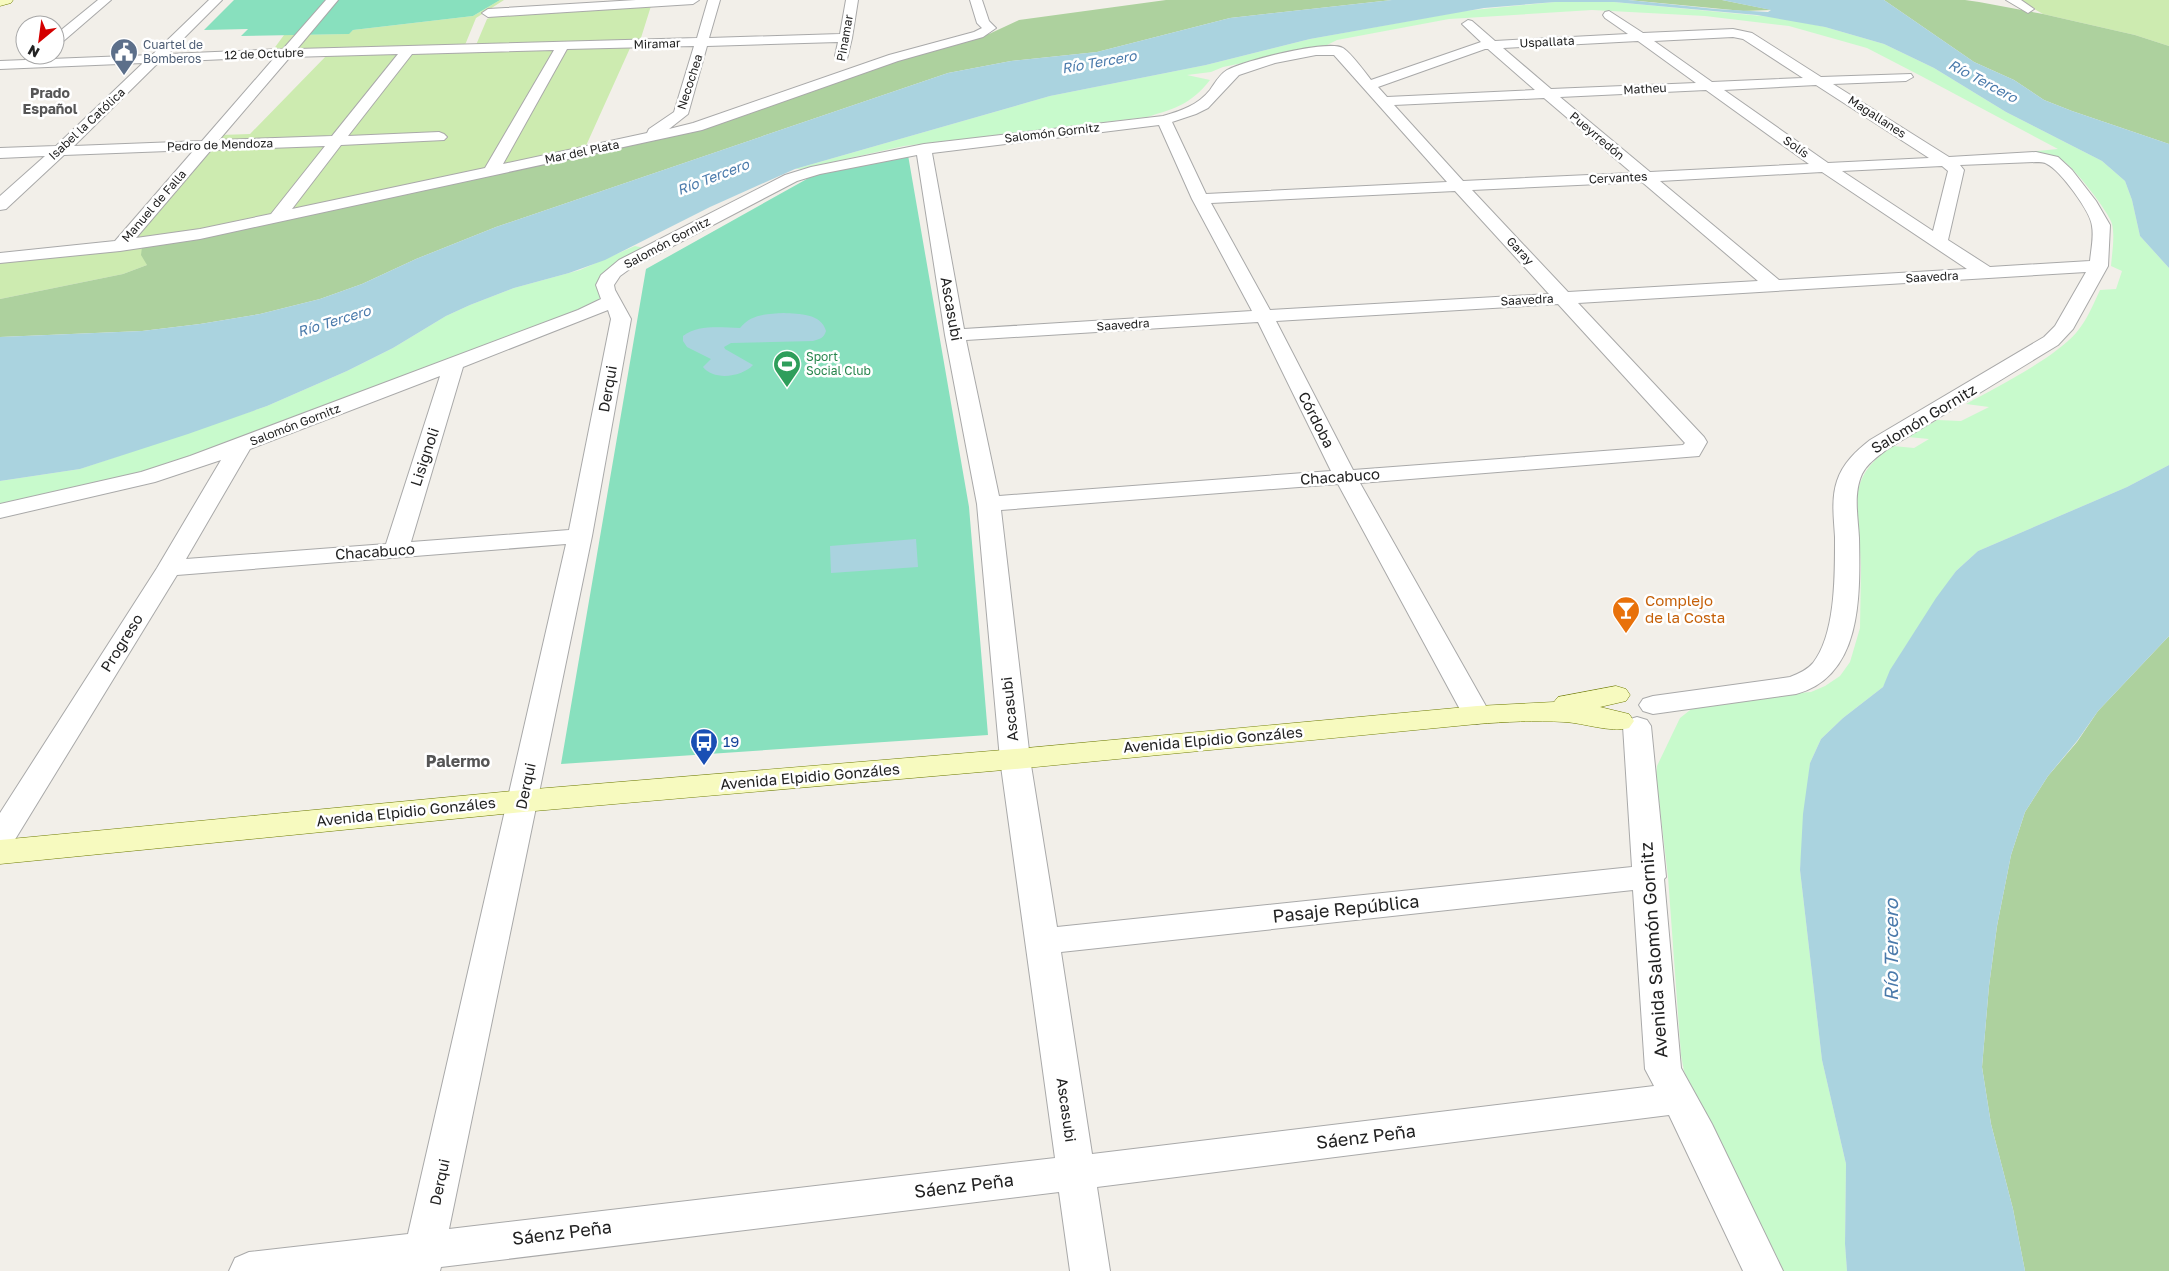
<svg xmlns="http://www.w3.org/2000/svg" width="2169" height="1271" viewBox="0 0 2169 1271" font-family="'Golos Text',sans-serif">
<style>
.grass{fill:#cdebb0}
.forest{fill:#add19e}
.park{fill:#c8facc}
.pitch{fill:#88e0be}
.water{fill:#aad3df}
.lines{fill:none;stroke-linecap:round;stroke-linejoin:round}
.street-casing{stroke:#a9a9a9;stroke-width:2}
.secondary-casing{stroke:#707d05;stroke-width:1}
.street{fill:#fff;fill-rule:evenodd}
.secondary{fill:#f7fabf;fill-rule:evenodd}
.labels{text-anchor:middle;stroke-width:5;stroke-linejoin:round;paint-order:stroke}
.far-street-label{font-size:12px;fill:#222;stroke:#fff}
.far-service-label{font-size:12px;fill:#4e5e75;stroke:#fff;text-anchor:start}
.far-leisure-label{font-size:12px;fill:#27864d;stroke:#fff;text-anchor:start}
.far-water-label{font-size:14px;font-style:italic;fill:#4a7aab;stroke:#fff}
.far-neighbourhood-label{font-size:14px;font-weight:bold;fill:#555;stroke:#fff}
.street-label{font-size:15px;fill:#222;stroke:#fff}
.food-label{font-size:15px;fill:#c56008;stroke:#fff;text-anchor:start}
.transit-label{font-size:15px;fill:#164399;stroke:#fff;text-anchor:start}
.neighbourhood-label{font-size:16px;font-weight:bold;fill:#555;stroke:#fff}
.near-street-label{font-size:18px;fill:#222;stroke:#fff}
.near-water-label{font-size:19px;font-style:italic;fill:#4a7aab;stroke:#fff}
</style>
<rect width="100%" height="100%" fill="#f2efe9"/>
<path class="grass" d="M 500,0 L 504,0 L 476,18 L 465,45 L 273,50 L 284,35 L 348,34 L 353,30 L 473,16 Z
M 2018,0 L 2169,0 L 2169,46 L 2135,35 L 2043,14 Z
M 651,6 L 640,41 L 476,45 L 487,19 L 496,15 Z
M 631,46 L 585,148 L 192,233 L 134,239 L 220,135 L 250,134 L 328,54 Z
M 142,247 L 147,265 L 123,274 L 0,299 L 0,263 Z"/>
<path class="forest" d="M 1166,0 L 1392,0 L 1230,18 L 1097,52 L 1011,61 L 948,73 L 496,227 L 416,259 L 362,284 L 320,299 L 260,314 L 200,324 L 142,331 L 0,337 L 0,299 L 123,274 L 147,265 L 141,255 L 142,247 L 703,128 L 749,114 L 851,74 L 948,42 L 989,34 L 1019,20 Z
M 1628,0 L 1722,0 L 1772,10 L 1743,11 Z
M 1884,0 L 1965,0 L 1979,2 L 2043,14 L 2135,35 L 2169,46 L 2169,144 L 2072,111 L 2044,100 L 2014,80 L 1974,62 Z
M 2169,636 L 2169,1271 L 2025,1271 L 2013,1209 L 1991,1124 L 1982,1067 L 1989,986 L 1997,926 L 2011,855 L 2025,812 L 2048,776 L 2077,742 L 2098,711 Z"/>
<path class="park" d="M 1555,2 L 1614,2 L 1783,18 L 1825,27 L 1884,44 L 1934,68 L 2006,112 L 2102,161 L 2125,181 L 2132,200 L 2140,236 L 2169,268 L 2169,465 L 2127,487 L 1978,551 L 1956,571 L 1903,650 L 1883,687 L 1843,718 L 1821,739 L 1810,763 L 1800,870 L 1822,1060 L 1846,1164 L 1845,1244 L 1847,1271 L 1784,1271 L 1684,1071 L 1681,1055 L 1668,877 L 1656,776 L 1657,766 L 1680,718 L 1694,707 L 1742,698 L 1811,692 L 1825,686 L 1840,676 L 1850,662 L 1860,628 L 1861,567 L 1857,499 C 1859,474 1873,459 1893,446 L 1914,448 L 1929,439 L 1908,437 L 1937,420 L 1961,421 L 1989,407 L 1966,404 C 1997,387 2053,359 2076,333 C 2087,320 2093,305 2100,290 L 2116,289 L 2122,271 L 2111,266 C 2112,253 2115,236 2112,224 C 2109,212 2072,165 2062,160 C 2051,155 2038,157 2028,152 L 2058,149 L 1923,77 L 1867,48 L 1789,26 L 1705,16 L 1592,10 L 1449,19 L 1337,40 L 1325,46 L 1223,67 L 1211,72 L 1187,75 L 1210,80 C 1190,105 1176,108 1147,117 L 904,146 L 801,169 L 795,169 L 1050,96 L 1206,65 L 1310,39 L 1464,11 Z
M 635,246 L 644,248 L 615,264 L 603,299 L 588,307 L 157,469 L 0,505 L 0,481 L 80,469 L 267,406 L 347,371 L 393,348 L 446,316 L 470,305 L 514,288 L 580,270 Z"/>
<path class="pitch" d="M 234,0 L 500,0 L 473,16 L 353,30 L 349,34 L 241,36 L 248,29 L 204,30 Z
M 908,155 L 969,507 L 988,735 L 561,764 L 646,269 L 814,175 Z"/>
<path class="water" d="M 1392,0 L 1628,0 L 1716,9 L 1768,12 L 1771,10 L 1722,0 L 1884,0 L 1974,62 L 2014,80 L 2044,100 L 2072,111 L 2169,144 L 2169,268 L 2140,236 L 2132,200 L 2125,181 L 2102,161 L 2006,112 L 1934,68 L 1884,44 L 1825,27 L 1757,15 L 1614,2 L 1555,2 L 1484,8 L 1310,39 L 1206,65 L 1050,96 L 795,169 L 710,207 L 605,260 L 569,273 L 514,288 L 470,305 L 446,316 L 393,348 L 347,371 L 267,406 L 188,434 L 80,469 L 0,481 L 0,337 L 142,331 L 200,324 L 260,314 L 320,299 L 362,284 L 416,259 L 496,227 L 948,73 L 1011,61 L 1097,52 L 1230,18 Z
M 784,313 C 799,314 821,313 826,331 C 824,338 820,339 813,341 L 731,343 L 724,347 L 725,349 L 753,365 C 742,377 714,381 703,367 L 711,359 L 687,347 L 683,341 L 683,336 C 699,324 722,328 740,328 C 751,314 767,314 784,313 Z
M 2169,465 L 2169,636 L 2098,711 L 2077,741 L 2048,776 L 2025,812 L 2011,855 L 1997,926 L 1989,986 L 1982,1067 L 1991,1124 L 2013,1209 L 2025,1271 L 1847,1271 L 1845,1244 L 1846,1164 L 1822,1060 L 1800,870 L 1803,814 L 1810,763 L 1821,739 L 1843,718 L 1883,687 L 1890,670 L 1936,598 L 1956,571 L 1978,551 L 2127,487 Z
M 916,539 L 918,567 L 831,573 L 830,546 Z"/>
<g class="lines">
<g class="street-casing">
<path id="street" d="M 98,0 L 111,0 L 60,44 L 55,45 L 55,35 Z
M 209,0 L 222,0 L 168,54 L 283,49 L 326,0 L 338,0 L 297,49 L 697,38 L 708,0 L 720,0 L 709,38 L 840,34 L 846,0 L 858,0 L 852,38 L 847,59 L 842,60 L 835,56 L 838,42 L 707,46 L 688,114 L 669,129 L 693,123 L 889,55 L 974,32 L 982,28 L 977,23 L 970,0 L 982,0 L 989,21 L 996,28 L 983,37 L 898,61 L 702,130 L 200,239 L 120,251 L 0,263 L 0,253 L 115,241 L 194,150 L 64,155 L 6,209 L 0,210 L 0,196 L 45,156 L 0,158 L 0,148 L 56,146 L 143,63 L 0,69 L 0,61 L 152,55 ZM 694,46 L 674,112 L 649,129 L 647,133 L 503,164 L 567,49 ZM 554,50 L 485,168 L 292,209 L 341,145 L 444,140 L 447,137 L 444,134 L 439,132 L 348,136 L 412,54 ZM 398,54 L 332,136 L 219,140 L 290,57 ZM 275,57 L 202,141 L 74,146 L 159,62 ZM 325,146 L 271,214 L 200,229 L 136,238 L 211,150 Z
M 636,0 L 699,0 L 693,4 L 488,17 L 482,13 L 488,9 Z
M 2006,0 L 2021,0 L 2034,9 L 2028,13 Z
M 1609,11 L 1643,33 L 1733,29 L 1752,33 L 1821,77 L 1911,74 L 1913,77 L 1906,81 L 1833,84 L 1949,157 L 2036,152 L 2058,157 L 2072,170 L 2096,201 L 2110,225 L 2108,266 L 2073,329 L 2058,345 L 1886,450 C 1877,457 1867,464 1862,474 C 1853,494 1858,517 1859,538 C 1860,594 1863,676 1796,694 L 1653,714 L 1643,711 L 1639,705 L 1643,699 L 1653,696 L 1790,677 C 1798,674 1807,670 1813,663 C 1836,634 1835,573 1835,537 C 1834,519 1831,499 1837,481 C 1843,463 1856,451 1870,440 L 2044,337 L 2055,326 L 2086,272 L 1578,303 L 1704,437 L 1707,442 L 1699,456 L 1360,483 L 1491,715 L 1487,721 L 1477,724 L 1467,721 L 1463,715 L 1338,484 L 1001,510 L 1030,759 L 1057,927 L 1632,867 L 1623,726 L 1627,720 L 1637,717 L 1647,720 L 1651,726 L 1666,877 L 1664,879 L 1681,1068 L 1712,1124 L 1783,1271 L 1743,1271 L 1669,1115 L 1097,1187 L 1110,1271 L 1070,1271 L 1059,1192 L 441,1267 L 440,1271 L 229,1271 L 235,1258 L 249,1252 L 408,1234 L 566,544 L 177,575 L 11,846 L 0,849 L 0,813 L 157,568 L 221,460 L 155,482 L 0,518 L 0,504 L 141,472 L 190,456 L 578,310 L 601,299 L 596,285 L 601,275 L 619,260 L 785,175 L 811,167 L 924,144 L 1163,116 C 1181,111 1198,105 1210,90 C 1215,83 1219,75 1227,70 C 1243,61 1328,39 1343,48 C 1352,54 1364,71 1371,80 L 1481,42 L 1462,24 L 1468,20 L 1472,21 L 1495,41 L 1628,34 L 1605,18 L 1603,15 L 1605,12 ZM 1733,37 L 1743,39 L 1803,78 L 1712,82 L 1654,41 ZM 1638,41 L 1696,83 L 1551,89 L 1503,48 ZM 1485,49 L 1488,49 L 1535,90 L 1387,97 L 1378,87 ZM 1316,55 L 1334,55 L 1447,182 L 1206,194 L 1172,122 L 1196,114 L 1208,108 L 1239,75 L 1275,63 ZM 1816,85 L 1929,158 L 1828,163 L 1724,90 ZM 1706,90 L 1809,164 L 1650,172 L 1560,97 ZM 1544,98 L 1632,173 L 1463,181 L 1394,105 ZM 1159,125 L 1192,199 L 1252,311 L 964,329 L 932,153 ZM 917,155 L 945,335 L 977,504 L 1000,759 L 1055,1158 L 449,1229 L 592,536 L 631,319 L 615,290 L 614,285 L 620,276 L 631,268 L 797,181 L 820,174 ZM 2036,162 C 2040,162 2044,162 2047,164 C 2060,170 2091,212 2092,226 C 2094,237 2091,250 2090,261 L 1990,267 L 1948,240 L 1964,170 L 1960,165 ZM 1942,166 L 1948,171 L 1933,231 L 1842,171 ZM 1822,172 L 1967,269 L 1779,280 L 1660,181 ZM 1642,182 L 1758,281 L 1568,292 L 1472,190 ZM 1455,191 L 1549,294 L 1270,310 L 1211,203 ZM 1558,304 L 1685,443 L 1683,445 L 1353,470 L 1276,321 ZM 608,310 L 611,319 L 569,530 L 411,542 L 463,367 ZM 1258,322 L 1331,471 L 999,496 L 966,340 ZM 440,376 L 386,544 L 186,559 L 250,449 ZM 1633,890 L 1645,1069 L 1654,1086 L 1092,1154 L 1061,952 Z"/>
</g>
<g class="secondary-casing">
<path id="secondary" d="M 0,0 L 13,0 L 11,3 L 0,6 Z
M 1616,686 L 1626,689 L 1630,695 L 1626,701 L 1600,707 L 1629,714 L 1634,721 L 1629,728 C 1609,733 1585,723 1564,722 C 1535,720 1506,722 1477,724 L 1015,769 L 523,812 L 0,864 L 0,840 L 523,790 L 1015,749 L 1477,706 L 1554,702 L 1558,697 Z"/>
</g>
<use href="#street" class="street"/>
<use href="#secondary" class="secondary"/>
</g>
<defs>
<g id="civic-pin" transform="scale(1.4375)"><path d="M0 17L-7.5 6A9.5 9.5 0 1 1 7.5 6Z" fill="#5c6f8a" stroke="#fff"/><path d="M-.6-6.5H3V-4.5H.6V-3L4-1V1h2V6H-6V1h2V-1L-.6-3ZM-1.2 2.5V6h2.4V2.5Z" fill="#fff"/></g>
<g id="stadium-pin" transform="scale(1.4375)"><path d="M0 17L-7.5 6A9.5 9.5 0 1 1 7.5 6Z" fill="#2e9e5b" stroke="#fff"/><path d="M0-5a6.5 5 0 1 0 0 10a6.5 5 0 1 0 0-10ZM-3.5-1.8h7v3.6h-7Z" fill="#fff"/></g>
<g id="bar-pin" transform="scale(1.4375)"><path d="M0 17L-7.5 6A9.5 9.5 0 1 1 7.5 6Z" fill="#e8710a" stroke="#fff"/><path d="M-6-5H6L.8 .8V4.5H3.5V6h-7V4.5H-.8V.8Z" fill="#fff"/></g>
<g id="bus-pin" transform="scale(1.4375)"><path d="M0 17L-7.5 6A9.5 9.5 0 1 1 7.5 6Z" fill="#1a4fb4" stroke="#fff"/><path d="M-5-6H5V4H4V6H2V4H-2V6H-4V4H-5ZM-3.5-4V0h7V-4ZM-3.5 1.2v1.5H-2V1.2ZM2 1.2v1.5H3.5V1.2Z" fill="#fff"/></g>
</defs>
<g fill-rule="evenodd">
<use href="#civic-pin" x="124" y="52"/>
<use href="#stadium-pin" x="787" y="364"/>
<use href="#bar-pin" x="1626" y="610"/>
<use href="#bus-pin" x="704" y="742"/>
</g>
<g class="labels">
<g class="far-street-label">
<text transform="translate(845 38) rotate(-80)" y="4">Pinamar</text>
<text transform="translate(1547 42) rotate(-3)" y="4">Uspallata</text>
<text transform="translate(657 44) rotate(-2)" y="4">Miramar</text>
<text transform="translate(264 54) rotate(-2)" y="4">12 de Octubre</text>
<text transform="translate(690 82) rotate(-72)" y="4">Necochea</text>
<text transform="translate(1645 89) rotate(-3)" y="4">Matheu</text>
<text transform="translate(1877 117) rotate(33)" y="4">Magallanes</text>
<text transform="translate(87 124) rotate(-43)" y="4">Isabel la Católica</text>
<text transform="translate(1052 133) rotate(-7)" y="4">Salomón Gornitz</text>
<text transform="translate(1597 136) rotate(40)" y="4">Pueyrredón</text>
<text transform="translate(220 145) rotate(-2)" y="4">Pedro de Mendoza</text>
<text transform="translate(1796 147) rotate(35)" y="4">Solís</text>
<text transform="translate(582 152) rotate(-12)" y="4">Mar del Plata</text>
<text transform="translate(1618 178) rotate(-3)" y="4">Cervantes</text>
<text transform="translate(154 206) rotate(-49)" y="4">Manuel de Falla</text>
<text transform="translate(667 243) rotate(-28)" y="4">Salomón Gornitz</text>
<text transform="translate(1520 251) rotate(47)" y="4">Garay</text>
<text transform="translate(1932 277) rotate(-3)" y="4">Saavedra</text>
<text transform="translate(1527 300) rotate(-3)" y="4">Saavedra</text>
<text transform="translate(1123 325) rotate(-4)" y="4">Saavedra</text>
<text transform="translate(295 425) rotate(-21)" y="4">Salomón Gornitz</text>
</g>
<g class="far-service-label">
<text x="143" y="49">Cuartel de<tspan x="143" dy="14">Bomberos</tspan></text>
</g>
<g class="far-leisure-label">
<text x="806" y="361">Sport<tspan x="806" dy="14">Social Club</tspan></text>
</g>
<g class="far-water-label">
<text transform="translate(1099 62) rotate(-10)" y="5">Río Tercero</text>
<text transform="translate(1983 81) rotate(28)" y="5">Río Tercero</text>
<text transform="translate(713 177) rotate(-21)" y="5">Río Tercero</text>
<text transform="translate(334 321) rotate(-17)" y="5">Río Tercero</text>
</g>
<g class="far-neighbourhood-label">
<text x="50" y="98">Prado<tspan x="50" dy="16">Español</tspan></text>
</g>
<g class="street-label">
<text transform="translate(951 309) rotate(80)" y="5">Ascasubi</text>
<text transform="translate(608 389) rotate(-80)" y="5">Derqui</text>
<text transform="translate(1924 419) rotate(-31)" y="5">Salomón Gornitz</text>
<text transform="translate(1316 420) rotate(63)" y="5">Córdoba</text>
<text transform="translate(425 457) rotate(-72)" y="5">Lisignoli</text>
<text transform="translate(1340 477) rotate(-4)" y="5">Chacabuco</text>
<text transform="translate(375 552) rotate(-4)" y="5">Chacabuco</text>
<text transform="translate(122 643) rotate(-58)" y="5">Progreso</text>
<text transform="translate(1010 709) rotate(-96)" y="5">Ascasubi</text>
<text transform="translate(1213 740) rotate(-5)" y="5">Avenida Elpidio Gonzáles</text>
<text transform="translate(810 777) rotate(-5)" y="5">Avenida Elpidio Gonzáles</text>
<text transform="translate(526 786) rotate(-78)" y="5">Derqui</text>
<text transform="translate(406 812) rotate(-6)" y="5">Avenida Elpidio Gonzáles</text>
<text transform="translate(1066 1110) rotate(82)" y="5">Ascasubi</text>
<text transform="translate(440 1182) rotate(-78)" y="5">Derqui</text>
</g>
<g class="food-label">
<text x="1645" y="606">Complejo<tspan x="1645" dy="17">de la Costa</tspan></text>
</g>
<g class="transit-label">
<text x="723" y="747">19</text>
</g>
<g class="neighbourhood-label">
<text x="458" y="767">Palermo</text>
</g>
<g class="near-street-label">
<text transform="translate(1346 909) rotate(-6)" y="6">Pasaje República</text>
<text transform="translate(1654 950) rotate(-94)" y="6">Avenida Salomón Gornitz</text>
<text transform="translate(1366 1137) rotate(-7)" y="6">Sáenz Peña</text>
<text transform="translate(964 1186) rotate(-7)" y="6">Sáenz Peña</text>
<text transform="translate(562 1233) rotate(-7)" y="6">Sáenz Peña</text>
</g>
<g class="near-water-label">
<text transform="translate(1891 950) rotate(-90)" y="7">Río Tercero</text>
</g>
</g>
<g transform="translate(40 40) rotate(209)"><circle r="24" fill="#ffffff" stroke="#a7a7a7"/>
<path d="M0-4L9 19L0 12L-9 19Z" fill="#d40000"/>
<text y="-8" font-size="14" font-weight="bold" text-anchor="middle" fill="#222222">N</text>
</g>
</svg>
